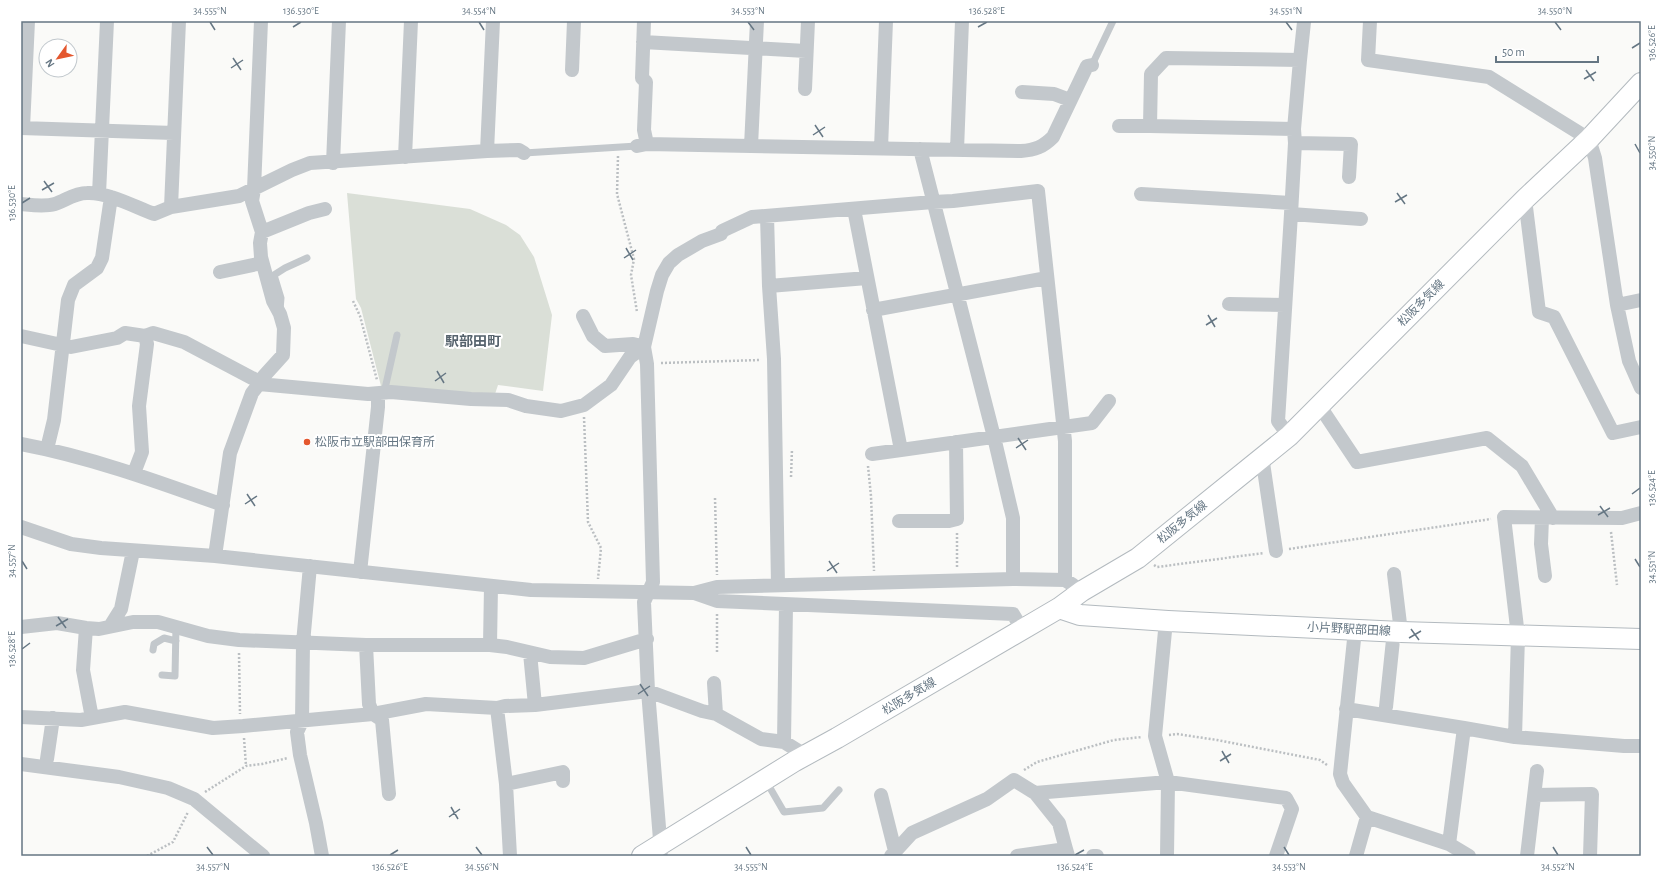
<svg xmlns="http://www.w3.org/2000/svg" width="1662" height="877" viewBox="0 0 1662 877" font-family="'Alegreya Sans','Noto Sans JP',sans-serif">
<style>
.green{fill:#dadfd7}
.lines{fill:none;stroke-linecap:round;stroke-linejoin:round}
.secondary-casing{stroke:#b3babf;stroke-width:22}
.path{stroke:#bbbfc2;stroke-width:2.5;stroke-dasharray:2 2;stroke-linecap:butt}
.service{stroke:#c3c8cc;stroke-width:7}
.minor{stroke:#c3c8cc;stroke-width:14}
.secondary{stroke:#fff;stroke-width:20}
.ticks{fill:none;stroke:#657683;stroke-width:1.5}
.poi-dot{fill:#e4572e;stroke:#fff;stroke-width:1.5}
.labels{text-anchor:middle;stroke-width:4;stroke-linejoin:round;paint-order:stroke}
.street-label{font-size:12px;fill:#657683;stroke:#fff}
.poi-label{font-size:12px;fill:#657683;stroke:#fff;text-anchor:start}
.quarter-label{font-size:14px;font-weight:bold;fill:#57646e;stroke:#fff}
.neatline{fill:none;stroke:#657683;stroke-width:1.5}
.ticks-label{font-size:10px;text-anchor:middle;fill:#657683}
</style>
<rect width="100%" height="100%" fill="#fafaf8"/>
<path class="green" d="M 347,193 L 470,209 L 506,225 L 520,235 L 534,257 L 552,315 L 543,391 L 498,385 L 494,397 L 381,386 L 361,308 L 356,299 Z"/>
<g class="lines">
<g class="secondary-casing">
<path id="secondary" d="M 1059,608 L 1080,615 L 1168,621 L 1401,632 L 1641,639
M 642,856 L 795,761 L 837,738 L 1059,608 L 1082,591 L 1138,558 L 1289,436 L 1525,199 L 1589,139 L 1641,83"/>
</g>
<path class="path" d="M 618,156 L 617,194 L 634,259 L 631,275 L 637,312
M 353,301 L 360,316 L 377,380
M 661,363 L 761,360
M 584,417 L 588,522 L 601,548 L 598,579
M 868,466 L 871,496 L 874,571
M 791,477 L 792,449
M 715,498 L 717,575
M 1611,532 L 1617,585
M 957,533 L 957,568
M 1289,549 L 1491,519
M 1154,565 L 1157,567 L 1264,553
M 717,614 L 717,653
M 239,653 L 240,714
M 1169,735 L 1177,734 L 1217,740 L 1320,760 L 1327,765
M 244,738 L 246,766
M 1024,770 L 1037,762 L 1114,740 L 1142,737
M 205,792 L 246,766 L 262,764 L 288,758
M 147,856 L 173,842 L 188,812"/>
<path class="service" d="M 1092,65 L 1113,21
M 524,153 L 637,146
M 280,310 L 281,298 L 274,275 L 285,268 L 307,258
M 384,393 L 397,335
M 153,650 L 154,644 L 164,638 L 176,641
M 162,675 L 175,676 L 176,626
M 766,781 L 784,812 L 823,808 L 839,790"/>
<path class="minor" d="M 644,21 L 642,78 L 646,82 L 644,130 L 647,144
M 1370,21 L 1368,60 L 1489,77 L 1589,139 L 1595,158 L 1617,305 L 1629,361 L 1641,388
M 643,42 L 806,51
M 1300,60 L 1304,22
M 572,70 L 574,21
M 805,89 L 808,21
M 1022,92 L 1054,94 L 1070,100
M 1119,126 L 1150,126
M 21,128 L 174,133
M 23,128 L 28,21
M 1295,143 L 1351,144 L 1349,177
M 637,146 L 647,144 L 1021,151 C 1035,150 1043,147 1053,137 L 1087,66 L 1092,65
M 751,146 L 757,21
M 881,148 L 886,21
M 920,149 L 994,437 L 1013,518 L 1013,579
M 957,150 L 962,21
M 487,151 L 493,21
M 405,157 L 411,21
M 333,163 L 339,21
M 99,194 L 107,21
M 1141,194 L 1291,203
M 1525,199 L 1539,312 L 1554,317 L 1613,433 L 1641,427
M 21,204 C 32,205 44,207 55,204 C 66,200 75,193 87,193 C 108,192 135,207 154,214 L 171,207 L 239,196 L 292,170 L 310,163 L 487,151 L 519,150 L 524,153
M 171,207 L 179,21
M 854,209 L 901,450 L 872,454
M 1291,214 L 1361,219
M 767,216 L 769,286 L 867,278
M 262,232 L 309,213 L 325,209
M 220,272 L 262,263
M 769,286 L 774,359 L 778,585
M 1229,304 L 1285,305
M 1617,305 L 1641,300
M 873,310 L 1047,278
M 583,316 L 593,336 L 605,346 L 633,344 L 644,347
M 21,336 L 71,347 L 117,338 L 125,333 L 145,336 L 153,333 L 184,342 L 254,379 L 259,384 L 264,376 L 283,355 L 284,328 L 280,314 L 273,301 L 261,257 L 260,243 L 262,232 L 252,201 L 254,189 L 261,21
M 1319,405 L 1357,462 L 1487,438 L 1522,466 L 1553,518
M 1289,436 L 1278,421 L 1291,214 L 1295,143 L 1294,129 L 1300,60 L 1166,58 L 1151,74 L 1150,126 L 1294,129
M 21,444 C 90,457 156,481 223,505
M 47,449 L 54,420 L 68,300 L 74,285 L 97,268 L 102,258 L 111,197
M 901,450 L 1092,423 L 1109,401
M 1262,456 L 1276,551
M 134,473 L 142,452 L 139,406 L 147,344 L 145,336
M 1542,518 L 1541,544 L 1545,576
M 899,521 L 949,521 L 957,519 L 956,442
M 21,527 L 71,544 L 101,548 L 215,556 L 531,590 L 694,593 L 717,587 L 1013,579 L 1065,580 L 1073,585
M 215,556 L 230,453 L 252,393 L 259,384 L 368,394 L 391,392 L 471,399 L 508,400 L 526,406 L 561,411 L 584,405 L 611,385 L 630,357 L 644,347
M 310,566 L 303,643 L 302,721 L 297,732 L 300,755 L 316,823 L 322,856
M 360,572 L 378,407 L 378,394
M 694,593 L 717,601 L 1013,614 L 1022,629
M 111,625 L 121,609 L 133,551
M 21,627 L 57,623 L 86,628 L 99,629 L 133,622 L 158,622 L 208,636 L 239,640 L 366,645 L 490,645 L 507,647 L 550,657 L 584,658 L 647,639
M 86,628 L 83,670 L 92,718
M 1355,630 L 1340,774 L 1343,783 L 1367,817 L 1449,844 L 1464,728 L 1515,737 L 1624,746 L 1641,746
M 366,645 L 369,704 L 373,714 L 382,720 L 389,794
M 490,645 L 491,586
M 530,653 L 535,705
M 714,683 L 716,714
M 1386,707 L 1393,640 L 1401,632 L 1394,574
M 497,708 L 506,784 L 510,856
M 1346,709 L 1464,728
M 21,717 L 81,720 L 125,712 L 213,728 L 243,726 L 373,714 L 426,704 L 497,708 L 505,706 L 535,705 L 648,691 L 702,711 L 716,714 L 761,739 L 784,742 L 805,755
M 1515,737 L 1518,636 L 1504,517 L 1622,518 L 1641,513
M 784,742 L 786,605
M 47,759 L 53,718
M 21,764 L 119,777 L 168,788 L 194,799 L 263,856
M 506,784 L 563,772 L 563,781
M 881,795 L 895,851
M 1535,795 L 1592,794 L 1590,856
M 1449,844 L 1469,856
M 1066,849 L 1059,823 L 1035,793 L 1168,782 L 1286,798 L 1292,809 L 1276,856
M 661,852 L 648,691 L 644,602 L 653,582 L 647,364 L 644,347 L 657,291 L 662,275 L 669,263 L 678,255 L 702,241 L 721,234 L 722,231 L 752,217 L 933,202 L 953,201 L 1038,191 L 1065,441 L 1065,580
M 891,856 L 912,833 L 987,799 L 1014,780 L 1035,793
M 1017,856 L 1066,849 L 1068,856
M 1093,856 L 1097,856
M 1167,856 L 1168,782 L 1155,736 L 1165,631 L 1168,621
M 1356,856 L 1367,817
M 1527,856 L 1537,771"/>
<use href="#secondary" class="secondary"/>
</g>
<path class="ticks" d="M 210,22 L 215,30M 479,22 L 484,30M 748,22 L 754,30M 1286,22 L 1292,30M 1555,22 L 1561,30M 293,27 L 301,22M 978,27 L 987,22M 1632,48 L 1640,43M 233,58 L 241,70M 231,68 L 243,60M 1586,70 L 1594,81M 1584,79 L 1596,72M 815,125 L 823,137M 813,135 L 825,127M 1635,144 L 1640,153M 44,181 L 52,192M 42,190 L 54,183M 1397,193 L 1405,204M 1395,202 L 1407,195M 22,203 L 30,198M 626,248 L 633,260M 624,258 L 636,250M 1208,315 L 1215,327M 1206,325 L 1217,318M 437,371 L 444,383M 435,381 L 446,373M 1018,438 L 1026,450M 1016,448 L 1028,440M 247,494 L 255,506M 1632,494 L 1640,488M 245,504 L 257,496M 1600,506 L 1608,517M 1598,515 L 1610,508M 1635,559 L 1640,567M 22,561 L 27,569M 829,561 L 837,573M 827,571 L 839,563M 58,617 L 66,628M 56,626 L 68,619M 1411,629 L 1419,640M 1409,638 L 1421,631M 22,649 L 30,643M 640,684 L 648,696M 638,694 L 650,686M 1222,751 L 1229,763M 1220,761 L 1231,754M 451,807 L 458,819M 449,817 L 460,809M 207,847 L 213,855M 476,847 L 482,855M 746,847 L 751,855M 1284,847 L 1289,855M 1553,847 L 1558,855M 390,855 L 398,850M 1075,855 L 1084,850"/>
<circle class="poi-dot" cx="307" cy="442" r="4"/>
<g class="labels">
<g class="street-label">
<text transform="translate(1421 303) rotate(-45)" y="4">松阪多気線</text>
<text transform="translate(1182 522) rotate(-39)" y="4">松阪多気線</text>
<text transform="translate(1349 629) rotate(3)" y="4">小片野駅部田線</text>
<text transform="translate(909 696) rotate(-31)" y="4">松阪多気線</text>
</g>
<g class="poi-label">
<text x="315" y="446">松阪市立駅部田保育所</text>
</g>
<g class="quarter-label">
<text x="473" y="346">駅部田町</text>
</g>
</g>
<rect width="1662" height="877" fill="none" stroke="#ffffff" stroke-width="44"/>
<g transform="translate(58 58) rotate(237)"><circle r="19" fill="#ffffff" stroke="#c1c8cd"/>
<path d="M0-3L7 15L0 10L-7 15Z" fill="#e4572e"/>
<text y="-6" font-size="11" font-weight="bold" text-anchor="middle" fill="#657683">N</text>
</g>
<path d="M1496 56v6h102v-6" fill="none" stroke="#657683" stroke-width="2"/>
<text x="1502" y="56" font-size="12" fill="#657683" stroke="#ffffff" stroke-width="3" paint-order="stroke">50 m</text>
<rect x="22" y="22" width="1618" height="833" class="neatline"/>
<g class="ticks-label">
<text x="210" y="14">34.555°N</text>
<text x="301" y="14">136.530°E</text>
<text x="479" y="14">34.554°N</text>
<text x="748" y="14">34.553°N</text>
<text x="987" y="14">136.528°E</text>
<text x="1286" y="14">34.551°N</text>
<text x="1555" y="14">34.550°N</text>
<text transform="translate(1651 43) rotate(-90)" y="4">136.526°E</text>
<text transform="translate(1651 153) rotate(-90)" y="4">34.550°N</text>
<text transform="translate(11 203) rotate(-90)" y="4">136.530°E</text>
<text transform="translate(1651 488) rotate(-90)" y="4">136.524°E</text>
<text transform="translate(11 561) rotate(-90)" y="4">34.557°N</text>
<text transform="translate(1651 567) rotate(-90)" y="4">34.551°N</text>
<text transform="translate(11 649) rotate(-90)" y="4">136.528°E</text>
<text x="213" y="870">34.557°N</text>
<text x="390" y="870">136.526°E</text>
<text x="482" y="870">34.556°N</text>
<text x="751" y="870">34.555°N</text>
<text x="1075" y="870">136.524°E</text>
<text x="1289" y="870">34.553°N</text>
<text x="1558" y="870">34.552°N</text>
</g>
</svg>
